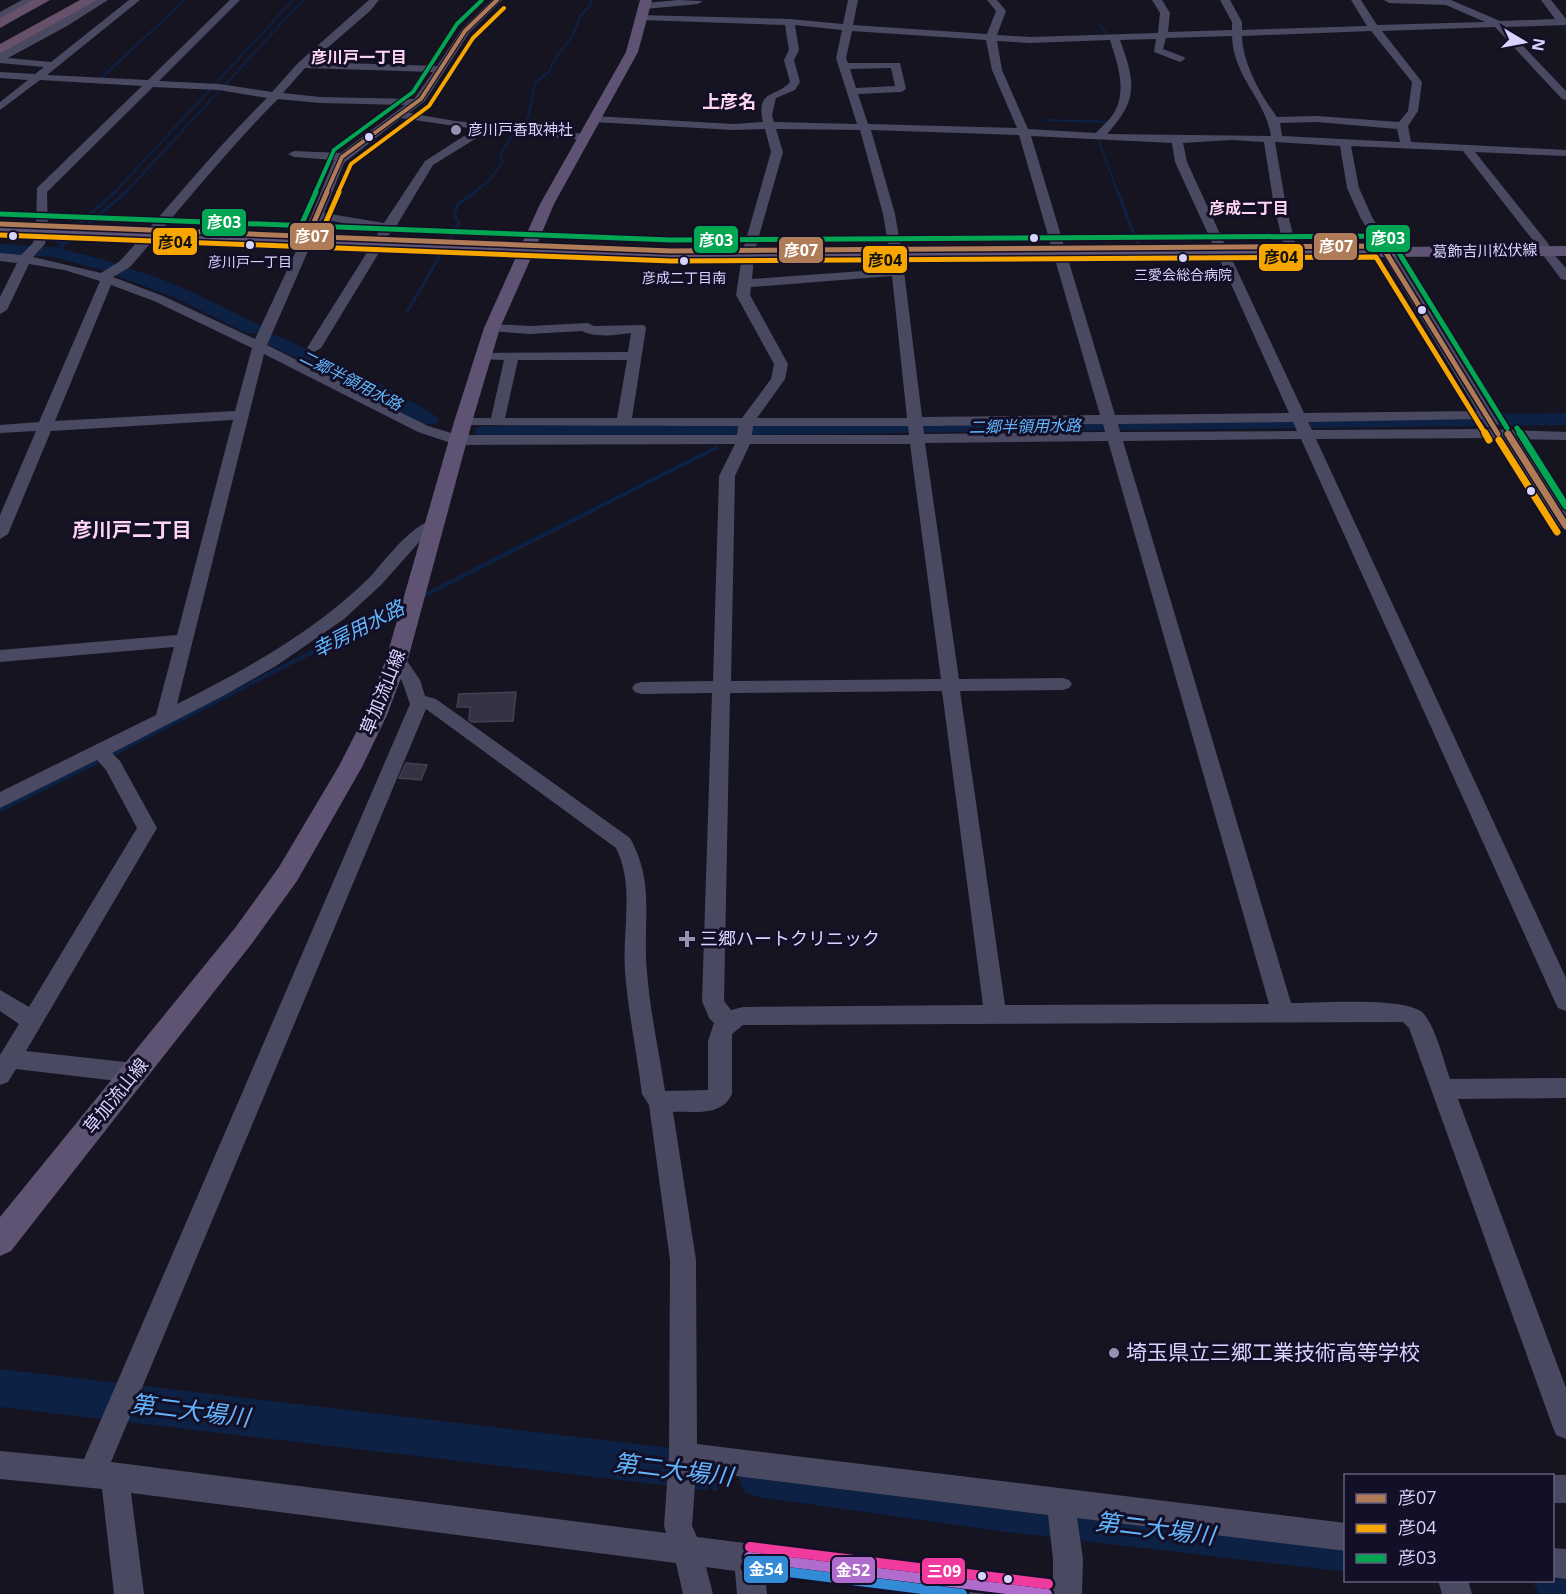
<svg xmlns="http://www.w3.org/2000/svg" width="1566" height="1594" viewBox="0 0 1566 1594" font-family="'Open Sans','Noto Sans JP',sans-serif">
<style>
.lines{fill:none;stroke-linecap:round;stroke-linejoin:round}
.stream-far4{stroke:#0d2144;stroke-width:2}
.stream-far3{stroke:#0d2144;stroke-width:3}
.stream-far2{stroke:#0d2144;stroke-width:4}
.stream-far1{stroke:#0d2144;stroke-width:4.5}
.stream{stroke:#0d2144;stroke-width:6}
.river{fill:#0d2144;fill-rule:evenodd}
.building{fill:#343243;stroke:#433f54;stroke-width:1.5}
.minor{fill:#4a4962;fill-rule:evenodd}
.major{fill:#5e5373;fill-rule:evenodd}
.highway{fill:#67516a;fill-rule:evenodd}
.bus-1-far2-casing{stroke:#130f26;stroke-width:6}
.bus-1-far1-casing{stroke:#130f26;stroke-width:8}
.bus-1-casing{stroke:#130f26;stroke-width:10}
.bus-2-far2-casing{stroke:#130f26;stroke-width:6}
.bus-2-far1-casing{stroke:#130f26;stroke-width:8}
.bus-2-casing{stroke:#130f26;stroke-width:10}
.bus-3-far2-casing{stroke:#130f26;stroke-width:6}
.bus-3-far1-casing{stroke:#130f26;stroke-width:8}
.bus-3-casing{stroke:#130f26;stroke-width:10}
.bus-4-casing{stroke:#130f26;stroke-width:15}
.bus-5-casing{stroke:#130f26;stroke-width:15}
.bus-6-casing{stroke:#130f26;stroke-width:15}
.bus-1-far2{stroke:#b07c57;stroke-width:4}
.bus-1-far1{stroke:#b07c57;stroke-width:5}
.bus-1{stroke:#b07c57;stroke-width:7}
.bus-2-far2{stroke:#f7a600;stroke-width:4}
.bus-2-far1{stroke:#f7a600;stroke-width:5}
.bus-2{stroke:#f7a600;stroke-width:7}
.bus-3-far2{stroke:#00a651;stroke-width:4}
.bus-3-far1{stroke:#00a651;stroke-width:5}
.bus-3{stroke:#00a651;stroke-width:7}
.bus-4{stroke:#b06ccc;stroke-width:10}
.bus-5{stroke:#338bd7;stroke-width:10}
.bus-6{stroke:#f13a9d;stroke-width:10}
.poi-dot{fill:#9591b1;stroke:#130f26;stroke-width:2}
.bus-dot{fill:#d9d4ff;stroke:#130f26;stroke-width:2}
.labels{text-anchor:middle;stroke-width:6;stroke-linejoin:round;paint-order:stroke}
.far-bus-label{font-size:14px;fill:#d9d4ff;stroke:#130f26}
.far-poi-label{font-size:15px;fill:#d9d4ff;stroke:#130f26;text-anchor:start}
.far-street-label{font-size:15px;fill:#d9d4ff;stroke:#130f26}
.far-neighbourhood-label{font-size:16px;font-weight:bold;fill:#ffd6f0;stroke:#130f26}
.far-water-label{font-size:16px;font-style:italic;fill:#62b6ff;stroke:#130f26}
.far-quarter-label{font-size:18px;font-weight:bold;fill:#ffd6f0;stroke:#130f26}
.street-label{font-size:18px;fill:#d9d4ff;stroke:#130f26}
.poi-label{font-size:18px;fill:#d9d4ff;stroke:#130f26;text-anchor:start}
.neighbourhood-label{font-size:20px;font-weight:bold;fill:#ffd6f0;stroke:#130f26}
.water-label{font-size:20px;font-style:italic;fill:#62b6ff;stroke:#130f26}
.near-poi-label{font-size:21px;fill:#d9d4ff;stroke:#130f26;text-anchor:start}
.near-water-label{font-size:24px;font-style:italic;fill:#62b6ff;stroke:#130f26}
.line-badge{stroke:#130f26;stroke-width:2}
.badge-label{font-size:16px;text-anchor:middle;font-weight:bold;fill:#fff}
.pale-badge-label{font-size:16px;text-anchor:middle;font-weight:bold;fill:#111}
</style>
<rect width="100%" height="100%" fill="#161421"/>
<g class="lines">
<path class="stream-far4" d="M 1098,23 L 1111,39
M 1563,26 L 1566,29
M 99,80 L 185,0
M 1046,120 L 1108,122
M 1097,136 L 1118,193
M 114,193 L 293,0
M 125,193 L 303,0
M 473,193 L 489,181 L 503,161 L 500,155 L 514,133 L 528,118 L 535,83 L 549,72 L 556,57 L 572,37 L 581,15 L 590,6 L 591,0"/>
<path class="stream-far3" d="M 1118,192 L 1137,243
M 72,230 L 115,192
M 66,235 L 57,242 L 66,243
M 55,252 L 126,192
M 407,312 L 459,223 L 454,215 L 457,205 L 475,192"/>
<path class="stream-far2" d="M 421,597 L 716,448
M 144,738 L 406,604"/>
<path class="stream-far1" d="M 109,756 L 147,736
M 0,810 L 101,760"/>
<path class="stream" d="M 714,1472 L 715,1488"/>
<path class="river" d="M 0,244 L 55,247 L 115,263 L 117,268 C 138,263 236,313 260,325 L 262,329 L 260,333 L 246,333 L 178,299 L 117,276 L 115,271 L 109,272 L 54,257 L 0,254 Z
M 274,334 L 387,387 L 436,416 L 439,420 L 436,424 L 422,424 L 373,395 L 267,344 L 264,340 L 267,336 Z
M 1566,413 L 1566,425 L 484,438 L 477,436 L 474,432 L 477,428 L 484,426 Z
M 0,1369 L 705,1452 L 719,1457 L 724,1471 L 719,1485 L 705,1490 L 0,1407 Z
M 758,1459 L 1007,1492 L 1346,1532 L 1346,1572 L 1007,1532 L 758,1497 L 744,1492 L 739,1478 L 744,1464 Z
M 1552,1559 L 1566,1560 L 1566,1594 L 1539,1594 L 1532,1580 L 1552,1580 Z"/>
</g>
<path class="building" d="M 516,692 L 513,721 L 472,722 L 469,720 L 470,707 L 457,707 L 459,694 Z
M 406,763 L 427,765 L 421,780 L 399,778 Z"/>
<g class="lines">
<path class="minor" d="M 22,0 L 34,0 L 0,19 L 0,12 Z
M 96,0 L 108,0 L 67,26 L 8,58 L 51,62 L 129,0 L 140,0 L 47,75 L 148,80 L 230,0 L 240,0 L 159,81 L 219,84 L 272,92 L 298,63 L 369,0 L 379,0 L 370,11 L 311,62 L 437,66 L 462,29 L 492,0 L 502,0 L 469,33 L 425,101 L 409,113 L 455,121 L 584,134 L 590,137 L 584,140 L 488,131 L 433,165 L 395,228 L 381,243 L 383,246 L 321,348 L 314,352 L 307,348 L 371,246 L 376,243 L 374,240 L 380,230 L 322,219 L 267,345 L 428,426 L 458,435 L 737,435 L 738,426 L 458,425 L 456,422 L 463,418 L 491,418 L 504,360 L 477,359 L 475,356 L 477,353 L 628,352 L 631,333 C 617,335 595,338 582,331 L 530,334 L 487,331 L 485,328 L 487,325 L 492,324 L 530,326 L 588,323 L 594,326 L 644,325 L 646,328 L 632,418 L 742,418 L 771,379 L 774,364 L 736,295 L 742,256 L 745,253 L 743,250 L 771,152 L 765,129 L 733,130 L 594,122 L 589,119 L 594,116 L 733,124 L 763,122 C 755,89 778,97 790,82 L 784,60 L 789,50 L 785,25 L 642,20 L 637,17 L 639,15 L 790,19 L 843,24 L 848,0 L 858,0 L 853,25 L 987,34 L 996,11 L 987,0 L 997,0 L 1006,11 L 997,35 L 1030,37 L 1158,33 L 1160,13 L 1152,0 L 1162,0 L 1170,13 L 1168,32 L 1232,30 L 1232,22 L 1220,0 L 1230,0 L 1242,22 L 1242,30 L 1367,26 L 1351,0 L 1361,0 L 1377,25 L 1485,22 L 1446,5 L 1389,3 L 1384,0 L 1451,0 L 1500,21 L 1555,19 L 1541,0 L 1551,0 L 1566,19 L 1566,25 L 1505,27 L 1566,91 L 1566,100 L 1562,99 L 1495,27 L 1382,31 L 1422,82 L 1418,111 L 1408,126 L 1411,142 L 1566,150 L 1566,156 L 1475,152 L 1547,242 L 1549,245 L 1548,248 L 1566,268 L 1566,280 L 1561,279 L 1540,251 L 1541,248 L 1539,248 L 1463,151 L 1351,146 L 1359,188 L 1372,217 L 1499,424 L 1492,428 L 1487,427 L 1482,419 L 1308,422 L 1312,430 L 1488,429 L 1566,432 L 1566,440 L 1518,439 L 1566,513 L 1566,531 L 1558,526 L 1503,438 L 1316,439 L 1566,978 L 1566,1011 L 1558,1008 L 1555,1002 L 1301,439 L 1123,441 L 1291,1003 C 1316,1003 1411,996 1424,1014 C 1437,1031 1443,1059 1450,1079 L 1566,1078 L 1566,1098 L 1458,1099 L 1566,1388 L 1566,1439 L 1556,1435 L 1552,1425 L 1409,1028 L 1403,1022 L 743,1025 L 732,1034 L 732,1094 C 721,1117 696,1111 673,1112 L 696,1260 L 697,1444 L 1346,1523 L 1346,1551 L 1077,1518 L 1083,1559 L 1082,1594 L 927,1594 L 765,1574 L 767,1594 L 737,1594 L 735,1571 L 706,1567 L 713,1594 L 683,1594 L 676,1563 L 131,1493 L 144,1594 L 114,1594 L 102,1489 L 0,1479 L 0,1451 L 84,1459 L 410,704 L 402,681 L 388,659 L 391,655 L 403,655 L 420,680 L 425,696 L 436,699 L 630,838 C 656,885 642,922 647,972 C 650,1012 659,1051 665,1091 L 708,1090 L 708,1041 L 714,1023 L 709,1018 L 702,1001 L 712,693 L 641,694 L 635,692 L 632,688 L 635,684 L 641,682 L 713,681 L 719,476 L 735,444 L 457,445 L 418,432 L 264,354 L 177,704 C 245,670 314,632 369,578 C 384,562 418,514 442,520 L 444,523 L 421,540 L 381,585 L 344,619 L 276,666 L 223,696 L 112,753 L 120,761 L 157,828 L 26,1051 L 134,1063 L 142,1066 L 145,1073 L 142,1080 L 134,1083 L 16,1069 L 8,1082 L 0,1085 L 0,1055 L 19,1024 L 0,1011 L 0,990 L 29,1007 L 137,828 L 106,770 L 97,760 L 0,808 L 0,792 L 156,715 L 174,647 L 0,662 L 0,650 L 177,635 L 233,420 L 51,431 L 8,534 L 0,539 L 0,515 L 36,431 L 0,433 L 0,425 L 39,422 L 100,281 L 64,270 L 29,264 L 7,310 L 0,314 L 0,297 L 17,263 L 0,261 L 0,253 L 21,255 L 33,243 L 36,231 L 37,188 L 142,86 L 40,80 L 0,110 L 0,102 L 28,80 L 0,78 L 0,72 L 35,74 L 44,67 L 0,63 L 0,54 ZM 795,25 L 842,30 L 836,58 L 857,124 L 774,122 L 772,115 L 776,98 L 795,90 L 800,82 L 794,60 L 799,50 ZM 852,31 L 986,40 L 992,70 L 1017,128 L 868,124 L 858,94 L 901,92 L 906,89 L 900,63 L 848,63 L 846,58 ZM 1371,31 L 1412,82 L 1408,111 L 1399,122 L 1317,116 L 1277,117 C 1260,94 1243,64 1242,36 ZM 1232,36 C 1233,77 1266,100 1271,136 L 1107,134 C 1139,99 1135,82 1120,40 L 1156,39 L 1154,52 L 1180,62 L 1185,59 L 1184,57 L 1163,49 L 1166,38 ZM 1110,40 C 1117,63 1127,88 1115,111 C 1111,119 1102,126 1096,133 L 1028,129 L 1002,70 L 997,41 L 1030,43 ZM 305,68 L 433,72 L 414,99 L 320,97 L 283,93 ZM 891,68 L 895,86 L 856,88 L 850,69 ZM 153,87 L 219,90 L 267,98 C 215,149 169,207 120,261 L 101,273 L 33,257 L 45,244 L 48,231 L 47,192 ZM 278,99 L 320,103 L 405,105 L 341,153 L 294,151 L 288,154 L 294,157 L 334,160 L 302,238 L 255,339 L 163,296 L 113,277 L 130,267 C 179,211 225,152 278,99 ZM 401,118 L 475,129 L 425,161 L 384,223 L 324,213 L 344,163 ZM 1317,122 L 1397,129 L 1400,142 L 1282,136 L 1280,123 ZM 776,129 L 860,130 L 883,214 L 889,249 L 892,252 L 890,255 L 891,269 L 752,279 L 754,256 L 752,253 L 755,250 L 783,152 ZM 871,130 L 1019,135 L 1100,415 L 922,417 L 902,255 L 899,252 L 901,249 L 895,214 ZM 1031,136 L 1172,143 L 1175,162 L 1214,247 L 1218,250 L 1217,253 L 1289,413 L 1115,415 ZM 1231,140 L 1264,142 L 1274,206 L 1284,247 L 1290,251 L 1296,247 L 1286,206 L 1275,142 L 1340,146 L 1347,188 L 1360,217 L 1477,411 L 1304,413 L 1229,253 L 1225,250 L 1226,247 L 1187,162 L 1183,143 ZM 892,276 L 907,418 L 757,418 L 785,379 L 788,364 L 750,295 L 751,287 ZM 111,285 L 154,301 L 252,348 L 235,411 L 55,421 ZM 518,360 L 627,360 L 617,418 L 505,418 ZM 1293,422 L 1297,431 L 1120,432 L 1118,424 ZM 1103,424 L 1105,432 L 924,434 L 923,426 ZM 753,426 L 908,426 L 909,435 L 752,435 ZM 1108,441 L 1269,1004 L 1005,1005 L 960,691 L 1063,690 L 1069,688 L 1072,684 L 1069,680 L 1063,678 L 959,679 L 925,443 ZM 750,444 L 910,444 L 941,679 L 731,681 L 735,476 ZM 942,691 L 983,1005 L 743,1007 L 731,1010 L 724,1001 L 730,693 ZM 426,709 L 616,848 C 635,886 622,930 625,971 C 628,1012 637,1053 642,1094 L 649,1105 L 670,1260 L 669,1456 L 664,1526 L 666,1533 L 111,1462 ZM 696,1471 L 1048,1515 L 1053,1559 L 1053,1582 L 697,1537 L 692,1526 Z
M 678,0 L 703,1 L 698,4 L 645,9 L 640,6 L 645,3 Z
M 1552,1475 L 1566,1475 L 1566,1503 L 1552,1503 Z
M 1552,1548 L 1566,1549 L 1566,1579 L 1552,1577 Z
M 1438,1580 L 1468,1580 L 1472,1594 L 1442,1594 Z"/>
<path class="major" d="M 640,0 L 652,0 L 638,52 L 554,204 L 535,249 L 592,251 L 1566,246 L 1566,256 L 592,261 L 531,258 L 500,328 L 472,422 L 408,659 L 387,715 L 362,767 L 297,881 L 253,942 L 11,1251 L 0,1256 L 0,1217 L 235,928 L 279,867 L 339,766 L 365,715 L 386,659 L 454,422 L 484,328 L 516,257 L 0,234 L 0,224 L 520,248 L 540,204 L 626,52 Z"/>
<path class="highway" d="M 33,0 L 50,0 L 0,28 L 0,18 Z
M 80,0 L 97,0 L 0,54 L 0,44 Z"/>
<g class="bus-1-far2-casing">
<path id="bus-1-far2" d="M 326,193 L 342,157 L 421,99 L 465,31 L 497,0"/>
</g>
<g class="bus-1-far1-casing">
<path id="bus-1-far1" d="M 0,224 L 671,251 L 1382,246 L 1498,434
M 305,243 L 327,192"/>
</g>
<g class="bus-1-casing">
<path id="bus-1" d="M 1508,434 L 1566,526"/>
</g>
<g class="bus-2-far2-casing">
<path id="bus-2-far2" d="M 338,193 L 351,164 L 429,106 L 473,38 L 504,8"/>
</g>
<g class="bus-2-far1-casing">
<path id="bus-2-far1" d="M 0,235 L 671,261 L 1376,257 L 1486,435
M 315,247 L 339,192"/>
</g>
<g class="bus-2-casing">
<path id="bus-2" d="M 1485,433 L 1489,440
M 1499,440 L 1557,532"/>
</g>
<g class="bus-3-far2-casing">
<path id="bus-3-far2" d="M 315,193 L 334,150 L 413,92 L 457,24 L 482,0"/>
</g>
<g class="bus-3-far1-casing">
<path id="bus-3-far1" d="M 0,214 L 671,240 L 1383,236 L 1391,240 L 1507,428
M 295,239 L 316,192
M 1517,428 L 1521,435"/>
</g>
<g class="bus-3-casing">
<path id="bus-3" d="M 1520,433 L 1566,506"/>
</g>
<g class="bus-4-casing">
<path id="bus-4" d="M 749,1557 L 1047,1594"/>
</g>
<g class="bus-5-casing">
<path id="bus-5" d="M 748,1567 L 962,1594"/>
</g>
<g class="bus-6-casing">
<path id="bus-6" d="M 750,1547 L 1048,1584"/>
</g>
<use href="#bus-1-far2" class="bus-1-far2"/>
<use href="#bus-1-far1" class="bus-1-far1"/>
<use href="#bus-1" class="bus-1"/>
<use href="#bus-2-far2" class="bus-2-far2"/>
<use href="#bus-2-far1" class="bus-2-far1"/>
<use href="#bus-2" class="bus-2"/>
<use href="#bus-3-far2" class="bus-3-far2"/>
<use href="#bus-3-far1" class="bus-3-far1"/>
<use href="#bus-3" class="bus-3"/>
<use href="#bus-4" class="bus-4"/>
<use href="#bus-5" class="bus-5"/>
<use href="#bus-6" class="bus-6"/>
</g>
<g class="poi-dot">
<circle cx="456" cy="130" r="6"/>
<path d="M684 930h6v6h6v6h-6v6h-6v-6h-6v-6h6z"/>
<circle cx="1114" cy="1353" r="6"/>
</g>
<g class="bus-dot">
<circle cx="369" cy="137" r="5"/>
<circle cx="13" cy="236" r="5"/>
<circle cx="1034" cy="238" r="5"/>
<circle cx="250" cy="245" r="5"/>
<circle cx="1183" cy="258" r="5"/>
<circle cx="684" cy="261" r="5"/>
<circle cx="1422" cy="310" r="5"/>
<circle cx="1531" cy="491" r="5"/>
<circle cx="982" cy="1576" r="5"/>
<circle cx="1008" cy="1579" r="5"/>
</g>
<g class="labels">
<g class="far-bus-label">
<text x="250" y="267">彦川戸一丁目</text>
<text x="1183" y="280">三愛会総合病院</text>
<text x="684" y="283">彦成二丁目南</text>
</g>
<g class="far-poi-label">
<text x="468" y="135">彦川戸香取神社</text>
</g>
<g class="far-street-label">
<text transform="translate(1485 251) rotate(-1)" y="5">葛飾吉川松伏線</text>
</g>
<g class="far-neighbourhood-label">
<text x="359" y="63">彦川戸一丁目</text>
<text x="1249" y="214">彦成二丁目</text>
</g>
<g class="far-water-label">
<text transform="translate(351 380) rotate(27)" y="6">二郷半領用水路</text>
<text transform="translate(1025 426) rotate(-1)" y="6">二郷半領用水路</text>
</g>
<g class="far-quarter-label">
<text x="729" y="108">上彦名</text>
</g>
<g class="street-label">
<text transform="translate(383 692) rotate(-68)" y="6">草加流山線</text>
<text transform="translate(116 1096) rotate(-51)" y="6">草加流山線</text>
</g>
<g class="poi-label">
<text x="700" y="945">三郷ハートクリニック</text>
</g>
<g class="neighbourhood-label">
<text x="132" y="537">彦川戸二丁目</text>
</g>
<g class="water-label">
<text transform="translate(358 629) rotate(-27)" y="7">幸房用水路</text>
</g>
<g class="near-poi-label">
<text x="1126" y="1360">埼玉県立三郷工業技術高等学校</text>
</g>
<g class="near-water-label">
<text transform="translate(190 1411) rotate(7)" y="8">第二大場川</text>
<text transform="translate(673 1470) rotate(7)" y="8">第二大場川</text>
<text transform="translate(1155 1529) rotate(7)" y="8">第二大場川</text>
</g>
</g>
<g class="line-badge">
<rect x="201" y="208" width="46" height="29" rx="6" fill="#00a651"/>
<rect x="289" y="222" width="46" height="29" rx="6" fill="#b07c57"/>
<rect x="1365" y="224" width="46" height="29" rx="6" fill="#00a651"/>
<rect x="693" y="225" width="46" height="29" rx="6" fill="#00a651"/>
<rect x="152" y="227" width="46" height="29" rx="6" fill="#f7a600"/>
<rect x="1313" y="232" width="45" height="29" rx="6" fill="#b07c57"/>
<rect x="778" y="236" width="46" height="28" rx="6" fill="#b07c57"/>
<rect x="1258" y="243" width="46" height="29" rx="6" fill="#f7a600"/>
<rect x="862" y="245" width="46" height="29" rx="6" fill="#f7a600"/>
<rect x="743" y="1555" width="46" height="29" rx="6" fill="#338bd7"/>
<rect x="831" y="1556" width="45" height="28" rx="6" fill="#b06ccc"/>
<rect x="921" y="1557" width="45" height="28" rx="6" fill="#f13a9d"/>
</g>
<g class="badge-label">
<text x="224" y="228">彦03</text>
<text x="312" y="242">彦07</text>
<text x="1388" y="244">彦03</text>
<text x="716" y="246">彦03</text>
<text x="1336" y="252">彦07</text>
<text x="801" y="256">彦07</text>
<text x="766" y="1575">金54</text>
<text x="853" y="1576">金52</text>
<text x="944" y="1577">三09</text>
</g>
<g class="pale-badge-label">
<text x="175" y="248">彦04</text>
<text x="1281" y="263">彦04</text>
<text x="885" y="266">彦04</text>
</g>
<rect x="1344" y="1474" width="210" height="108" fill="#130f26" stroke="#625e7d" stroke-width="1.5"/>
<rect x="1356" y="1494" width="30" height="9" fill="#b07c57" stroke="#625e7d" stroke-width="1.5"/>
<text x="1398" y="1504" font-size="18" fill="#d9d4ff">彦07</text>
<rect x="1356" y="1524" width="30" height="9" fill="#f7a600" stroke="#625e7d" stroke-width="1.5"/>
<text x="1398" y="1534" font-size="18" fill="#d9d4ff">彦04</text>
<rect x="1356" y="1554" width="30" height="9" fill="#00a651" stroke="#625e7d" stroke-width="1.5"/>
<text x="1398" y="1564" font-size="18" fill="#d9d4ff">彦03</text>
<g transform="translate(1524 42) rotate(100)" stroke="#130f26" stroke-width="4.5" paint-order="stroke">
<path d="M0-4.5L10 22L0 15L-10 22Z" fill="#d9d4ff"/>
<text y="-9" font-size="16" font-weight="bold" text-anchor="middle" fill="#d9d4ff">N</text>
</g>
</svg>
